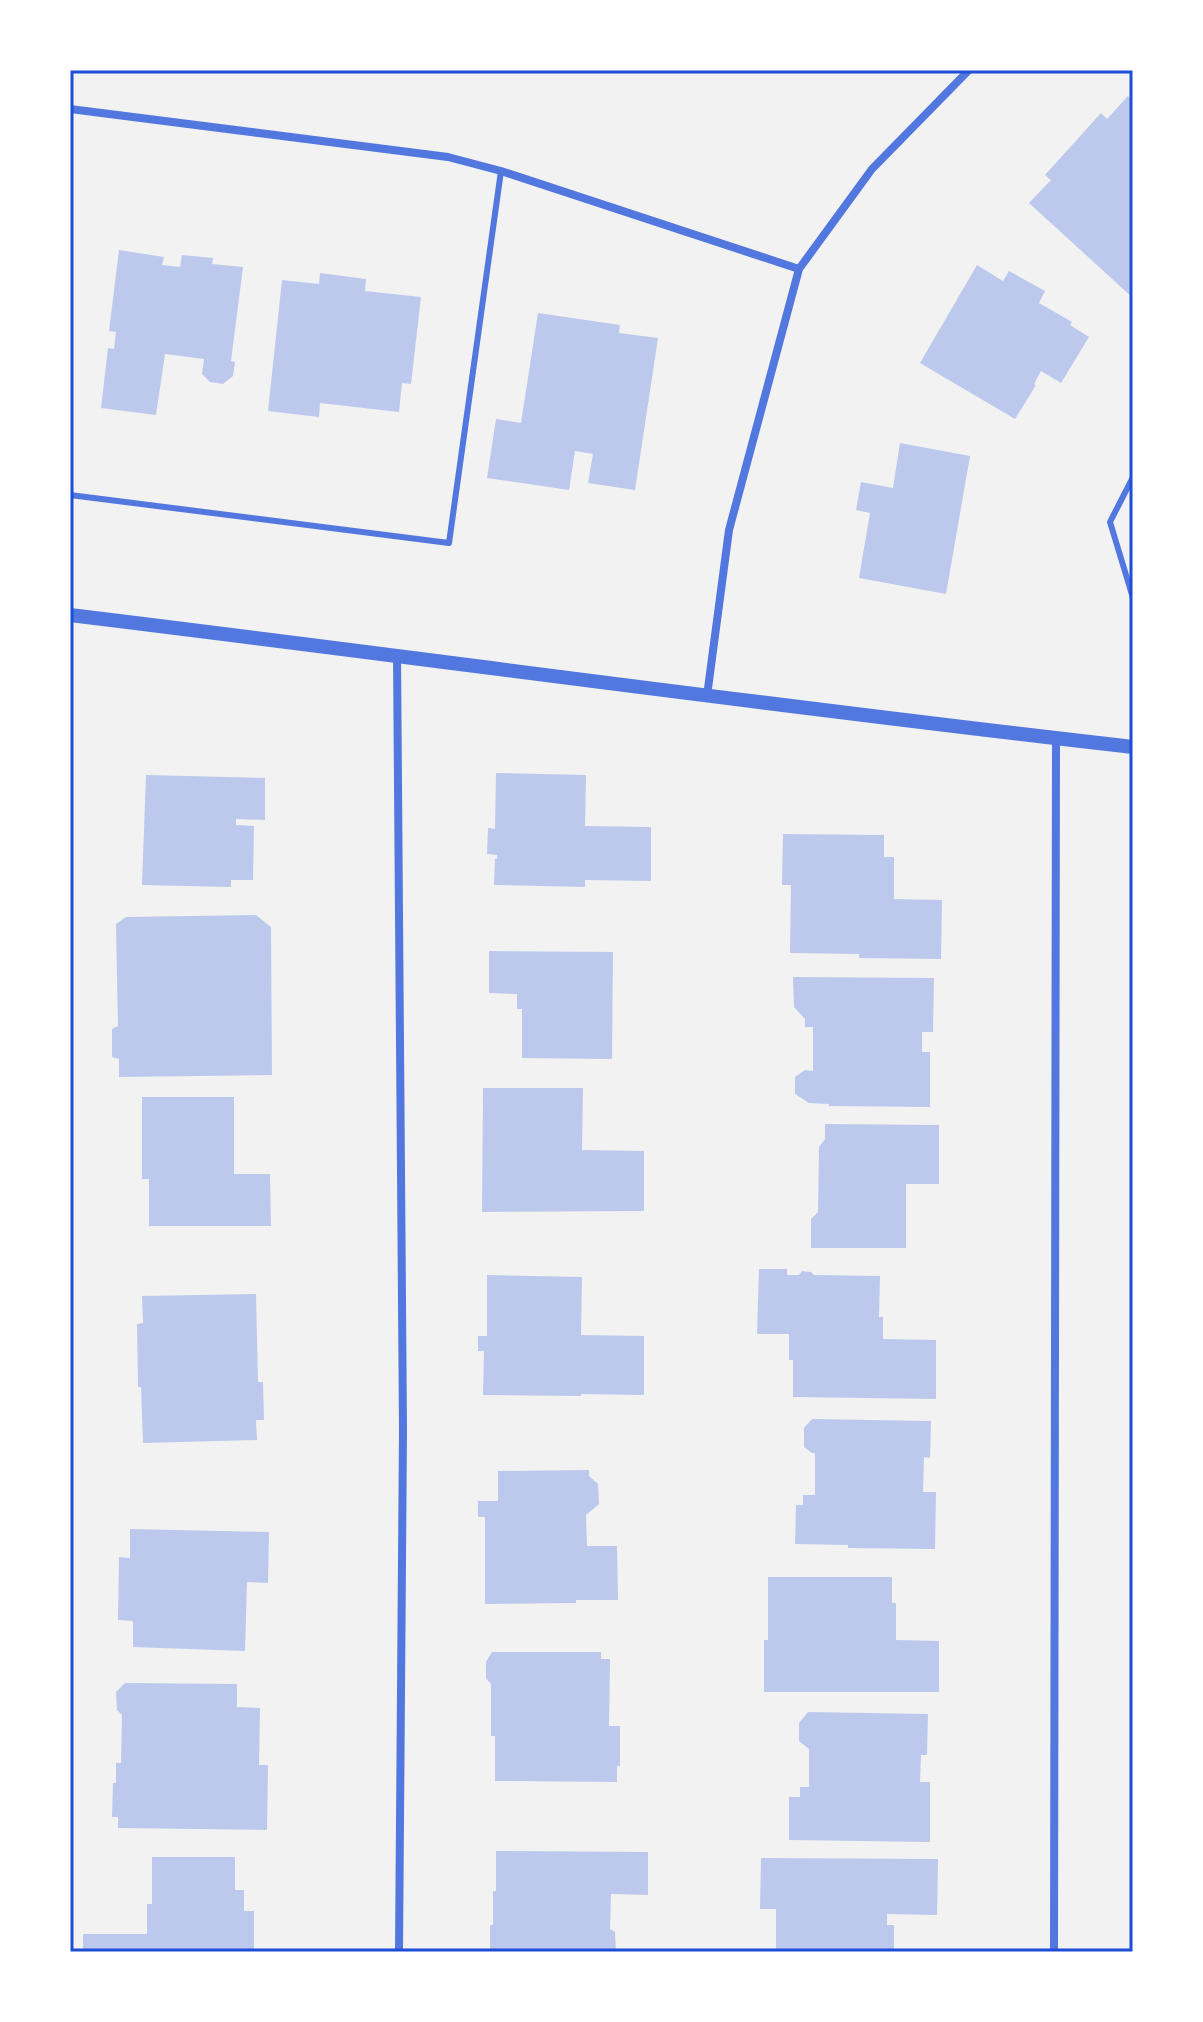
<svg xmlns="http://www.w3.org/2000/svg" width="1203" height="2022" viewBox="0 0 1203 2022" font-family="Overpass,sans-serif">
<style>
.building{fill:#bdc9ec}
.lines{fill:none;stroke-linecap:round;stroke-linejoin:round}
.service{stroke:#5277de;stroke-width:6}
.minor{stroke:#5277de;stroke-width:8}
.tertiary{stroke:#5277de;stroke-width:14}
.neatline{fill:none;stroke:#1d4ed8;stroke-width:3}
</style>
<rect width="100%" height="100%" fill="#f2f2f2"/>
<path class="building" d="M 1128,96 L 1133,100 L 1133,298 L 1029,203 L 1051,180 L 1045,175 L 1101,113 L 1107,119 Z
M 119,250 L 164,257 L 162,265 L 180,267 L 182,255 L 213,258 L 212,264 L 243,267 L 231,361 L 235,362 L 233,376 L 223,384 L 210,382 L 202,374 L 204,359 L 165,354 L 156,415 L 101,408 L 108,348 L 114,349 L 116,332 L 109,331 Z
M 977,265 L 1003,281 L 1009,271 L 1045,291 L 1039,303 L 1072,322 L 1070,325 L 1089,337 L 1061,383 L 1041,371 L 1034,384 L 1036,385 L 1015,419 L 920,363 Z
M 320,273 L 366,279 L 365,291 L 421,297 L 411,384 L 402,383 L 399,412 L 320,403 L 319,417 L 268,411 L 282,280 L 319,284 Z
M 538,313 L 620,325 L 619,333 L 658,338 L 635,490 L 588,483 L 593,454 L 575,451 L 569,490 L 487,478 L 496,419 L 521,423 Z
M 900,443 L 970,456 L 946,594 L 859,578 L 870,513 L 856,510 L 861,482 L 893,488 Z
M 496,773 L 586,775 L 585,826 L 651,827 L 651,881 L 585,880 L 585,887 L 494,885 L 495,859 L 497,859 L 497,855 L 487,854 L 488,828 L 495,829 Z
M 146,775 L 265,778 L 265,820 L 236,819 L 236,825 L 254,826 L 253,880 L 231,880 L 231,887 L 142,885 Z
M 783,834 L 884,835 L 884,857 L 894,857 L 894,899 L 942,900 L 941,959 L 859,958 L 859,954 L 790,953 L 791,885 L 782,885 Z
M 256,915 L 271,927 L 272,1075 L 119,1077 L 119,1059 L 112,1057 L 112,1029 L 118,1026 L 116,924 L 126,917 Z
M 489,951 L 613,952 L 612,1059 L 522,1058 L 522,1009 L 517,1009 L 517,994 L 489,993 Z
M 793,977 L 934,978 L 933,1032 L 922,1032 L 922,1052 L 930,1052 L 930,1107 L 829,1106 L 829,1104 L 809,1103 L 795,1094 L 795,1077 L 805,1070 L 813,1071 L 813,1027 L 805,1027 L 805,1019 L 794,1007 Z
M 483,1088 L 583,1088 L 582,1150 L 644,1151 L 644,1211 L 482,1212 Z
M 142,1097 L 234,1097 L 234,1174 L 270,1174 L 271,1226 L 149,1226 L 149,1179 L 142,1179 Z
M 825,1124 L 939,1125 L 939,1184 L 906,1184 L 906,1248 L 811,1248 L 811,1219 L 818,1212 L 819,1147 L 825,1139 Z
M 759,1269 L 787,1269 L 787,1275 L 799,1275 L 802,1271 L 811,1272 L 814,1275 L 880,1276 L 879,1317 L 883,1317 L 883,1339 L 936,1340 L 936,1399 L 793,1397 L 793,1360 L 789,1360 L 789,1334 L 757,1334 Z
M 487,1275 L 582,1277 L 581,1335 L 644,1336 L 644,1395 L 581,1394 L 581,1396 L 483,1395 L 484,1351 L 478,1351 L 478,1336 L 487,1336 Z
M 256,1294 L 258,1382 L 263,1382 L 264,1420 L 256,1420 L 257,1440 L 143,1443 L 141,1387 L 138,1387 L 137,1324 L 143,1323 L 142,1296 Z
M 812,1419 L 931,1421 L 930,1458 L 924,1457 L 923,1492 L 936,1492 L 935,1549 L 848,1548 L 848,1545 L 795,1544 L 796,1505 L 803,1505 L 803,1495 L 815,1495 L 815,1453 L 812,1453 L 804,1447 L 804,1428 Z
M 589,1470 L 589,1476 L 598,1484 L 599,1504 L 586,1515 L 587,1546 L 617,1546 L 618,1600 L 576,1600 L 576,1603 L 485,1604 L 485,1517 L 478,1517 L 478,1501 L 498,1501 L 498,1471 Z
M 130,1529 L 269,1532 L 268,1583 L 247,1582 L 245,1651 L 133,1647 L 133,1621 L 118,1620 L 119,1557 L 130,1558 Z
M 768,1577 L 892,1577 L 892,1603 L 896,1603 L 896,1640 L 939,1641 L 939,1692 L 764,1692 L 764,1640 L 768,1640 Z
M 492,1652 L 601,1652 L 601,1659 L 610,1659 L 609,1726 L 620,1726 L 620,1766 L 617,1766 L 617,1782 L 495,1781 L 495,1736 L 491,1736 L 491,1684 L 486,1678 L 486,1662 Z
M 125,1683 L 237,1684 L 237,1707 L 260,1708 L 259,1765 L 268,1765 L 267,1830 L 118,1828 L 118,1817 L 112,1817 L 113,1783 L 116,1783 L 116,1763 L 121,1763 L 122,1715 L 117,1710 L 116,1692 Z
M 808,1712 L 928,1714 L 927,1755 L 921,1755 L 920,1782 L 930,1782 L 930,1842 L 789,1840 L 789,1797 L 800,1797 L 800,1787 L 809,1787 L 809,1749 L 799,1741 L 799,1723 Z
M 496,1851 L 648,1852 L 648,1895 L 611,1894 L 610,1929 L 615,1932 L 616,1952 L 490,1952 L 490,1925 L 493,1925 L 493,1891 L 496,1891 Z
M 152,1857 L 235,1857 L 235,1890 L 244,1890 L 244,1911 L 254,1911 L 254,1952 L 83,1952 L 83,1934 L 147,1934 L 147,1904 L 152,1904 Z
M 761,1858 L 938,1859 L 937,1915 L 887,1914 L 887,1925 L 894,1925 L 894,1949 L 890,1949 L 890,1952 L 776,1952 L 776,1909 L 760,1909 Z"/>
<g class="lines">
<path class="service" d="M 1133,477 L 1110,522 L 1133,598
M 70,495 L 449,543 L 501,171"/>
<path class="minor" d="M 70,109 L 448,157 L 501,171 L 799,269
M 397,655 L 403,1430 L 399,1952
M 707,696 L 729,530 L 799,269 L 872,169 L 969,70
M 1054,1952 L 1056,738"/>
<path class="tertiary" d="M 70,615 C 424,658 778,707 1133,747"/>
</g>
<rect width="1203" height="2022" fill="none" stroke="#ffffff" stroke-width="144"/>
<rect x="72" y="72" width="1059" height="1878" class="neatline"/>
</svg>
